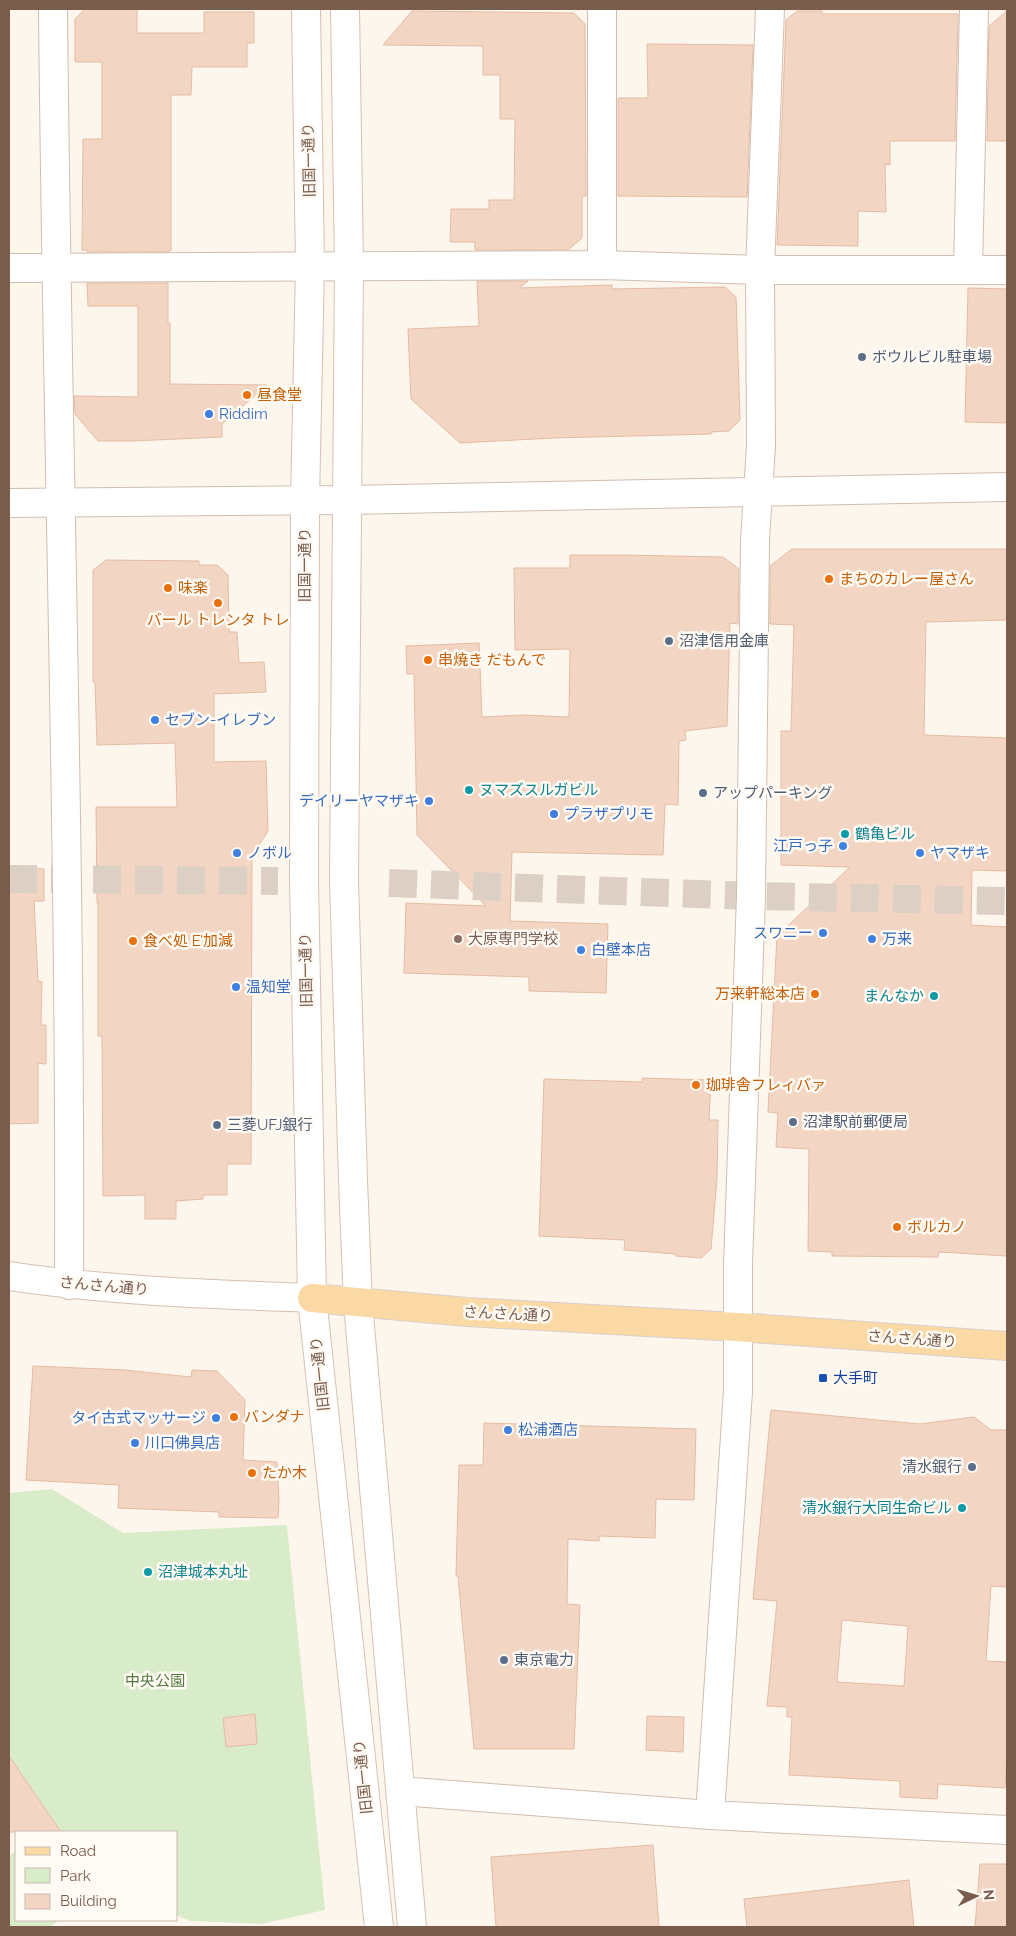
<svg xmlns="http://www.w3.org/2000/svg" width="1016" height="1936" viewBox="0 0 1016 1936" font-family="Raleway,'Noto Sans JP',sans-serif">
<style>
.green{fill:#d8ecc9}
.building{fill:#f3d5c3;stroke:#e6bba3;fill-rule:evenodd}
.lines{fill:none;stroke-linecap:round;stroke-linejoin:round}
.pedestrian-tunnel{stroke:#dcd0c4;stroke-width:28;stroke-dasharray:28 14;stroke-linecap:butt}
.minor-casing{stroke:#d1beb0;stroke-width:30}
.tertiary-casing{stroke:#d1beb0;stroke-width:30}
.secondary-casing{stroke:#d6c0b0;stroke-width:30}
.primary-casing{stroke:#dad1cd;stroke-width:30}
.minor{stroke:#fff;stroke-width:28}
.tertiary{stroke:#fff;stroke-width:28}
.secondary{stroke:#fff;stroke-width:28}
.primary{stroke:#fbd9a5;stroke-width:28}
.service-dot{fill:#5c6f8a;stroke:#fffaf3;stroke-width:2}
.food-dot{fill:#e8710a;stroke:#fffaf3;stroke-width:2}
.shop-dot{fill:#3f7fe0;stroke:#fffaf3;stroke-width:2}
.culture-dot{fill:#0f9aa8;stroke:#fffaf3;stroke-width:2}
.education-dot{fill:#8d6e63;stroke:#fffaf3;stroke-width:2}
.transit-dot{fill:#1a4fb4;stroke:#fffaf3;stroke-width:2}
.labels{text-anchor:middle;stroke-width:5;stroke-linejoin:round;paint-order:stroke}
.street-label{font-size:15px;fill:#7a5c4d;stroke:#fffaf3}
.service-label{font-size:15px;fill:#4e5e75;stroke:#fffaf3;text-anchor:start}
.food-label{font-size:15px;fill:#c56008;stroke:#fffaf3;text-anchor:start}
.shop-label{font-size:15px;fill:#366cbe;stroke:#fffaf3;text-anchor:start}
.culture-label{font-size:15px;fill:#0d838f;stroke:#fffaf3;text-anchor:start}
.education-label{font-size:15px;fill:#785e54;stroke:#fffaf3;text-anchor:start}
.transit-label{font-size:15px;fill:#164399;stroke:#fffaf3;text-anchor:start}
.park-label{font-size:15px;fill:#537a41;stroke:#fffaf3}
</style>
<rect width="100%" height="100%" fill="#fdf6ec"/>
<path class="green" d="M 52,1489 L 123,1533 L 287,1525 L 325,1910 L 261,1924 L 191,1921 L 176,1915 L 176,1832 L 37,1832 L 9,1790 L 9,1493 Z
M 16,1851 L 16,1920 L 60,1920 L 49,1927 L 9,1927 L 9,1856 Z"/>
<path class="building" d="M 85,9 L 137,9 L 137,33 L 204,33 L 204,12 L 254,12 L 254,43 L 247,43 L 247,67 L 192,67 L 191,95 L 171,95 L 171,250 L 168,252 L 87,252 L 87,250 L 82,250 L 83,139 L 102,139 L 102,62 L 75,62 L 75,19 Z
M 412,11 L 574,13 L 585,24 L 586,196 L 582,196 L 582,238 L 568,250 L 475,250 L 475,242 L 450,242 L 451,209 L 489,209 L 489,200 L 514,200 L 515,119 L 500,119 L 500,75 L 483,75 L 483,46 L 383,45 Z
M 797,11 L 822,11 L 822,14 L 958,14 L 955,141 L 890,141 L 890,165 L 885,164 L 886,212 L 858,211 L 858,246 L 777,245 L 786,20 Z
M 1007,11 L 1007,141 L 987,141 L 989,26 Z
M 647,44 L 753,45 L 747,197 L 618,196 L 618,98 L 648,98 Z
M 477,281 L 528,281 L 519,288 L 612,285 L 612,289 L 725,287 L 736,297 L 740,420 L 729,431 L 711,432 L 711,434 L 553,438 L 460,443 L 411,399 L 408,329 L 479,326 Z
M 87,283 L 168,283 L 168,323 L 170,323 L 170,384 L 267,385 L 222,424 L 222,437 L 133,441 L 98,441 L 75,414 L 74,396 L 138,397 L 138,306 L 88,306 Z
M 968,288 L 1007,289 L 1007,423 L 965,422 Z
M 792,549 L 1007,549 L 1007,620 L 926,622 L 924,735 L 1007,738 L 1007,871 L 972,870 L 971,925 L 1007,927 L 1007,1256 L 939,1252 L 938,1257 L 832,1256 L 832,1252 L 808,1251 L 809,1149 L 776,1147 L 778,1113 L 768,1112 L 777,936 L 850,867 L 781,865 L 781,731 L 791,731 L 794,625 L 770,624 L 770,566 Z
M 570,555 L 620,555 L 723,557 L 739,569 L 738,624 L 730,623 L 727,726 L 685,731 L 686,740 L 679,741 L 678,805 L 665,804 L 663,855 L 512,852 L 510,921 L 608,924 L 606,993 L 529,991 L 529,977 L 404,973 L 406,903 L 486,906 L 417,835 L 414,674 L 407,674 L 406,646 L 479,643 L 482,717 L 523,715 L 569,717 L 570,649 L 515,650 L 514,568 L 570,568 Z
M 106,560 L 199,561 L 199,565 L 217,565 L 228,575 L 229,632 L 237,632 L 239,663 L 264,662 L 266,692 L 214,694 L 214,762 L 266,761 L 268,831 L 252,856 L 251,1164 L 227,1164 L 227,1195 L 203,1195 L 203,1199 L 176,1201 L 176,1219 L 145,1219 L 145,1195 L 103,1196 L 102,1036 L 98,1036 L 98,903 L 97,903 L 96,807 L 177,807 L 175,743 L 97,745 L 95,682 L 93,682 L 93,570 Z
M 9,867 L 44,869 L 44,901 L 34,901 L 38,981 L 42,982 L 41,1025 L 46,1025 L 46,1064 L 38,1063 L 38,1123 L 9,1124 Z
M 642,1078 L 711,1080 L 709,1120 L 718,1120 L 717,1178 L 711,1249 L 701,1258 L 676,1256 L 676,1254 L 624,1250 L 625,1240 L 539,1236 L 544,1079 L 642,1082 Z
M 33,1366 L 125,1370 L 191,1377 L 192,1370 L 217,1371 L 245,1400 L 243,1460 L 277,1462 L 279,1500 L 278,1518 L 219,1517 L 219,1512 L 118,1508 L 119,1485 L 26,1480 Z
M 771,1410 L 920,1424 L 974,1417 L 991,1430 L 1007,1430 L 1007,1587 L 991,1586 L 986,1661 L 1007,1662 L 1007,1749 L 1005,1788 L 938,1784 L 937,1799 L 900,1797 L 900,1781 L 789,1775 L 792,1717 L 787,1717 L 787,1707 L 767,1706 L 777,1601 L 753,1599 ZM 842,1620 L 908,1626 L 904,1686 L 837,1682 Z
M 484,1423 L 696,1429 L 694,1500 L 656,1499 L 655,1538 L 599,1536 L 599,1541 L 568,1539 L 567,1604 L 580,1605 L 574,1749 L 474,1749 L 458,1576 L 456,1576 L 459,1465 L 483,1465 Z
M 255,1714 L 257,1744 L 226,1747 L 223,1718 Z
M 647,1716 L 684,1717 L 683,1752 L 646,1750 Z
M 9,1756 L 61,1832 L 9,1832 Z
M 653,1845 L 659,1927 L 496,1927 L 491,1857 Z
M 980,1864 L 1007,1864 L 1007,1927 L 975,1927 Z
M 909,1880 L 914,1927 L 747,1927 L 744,1899 Z"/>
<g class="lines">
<path class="pedestrian-tunnel" d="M 9,879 L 278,881
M 389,883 L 751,896 L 1007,901"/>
<g class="minor-casing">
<path id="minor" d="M 53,9 C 57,434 71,859 69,1285
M 602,9 L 602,265
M 9,268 L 602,265 L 760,270 L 1007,270
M 968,269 L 974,9
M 401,1791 L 710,1815 L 1007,1830
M 710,1815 L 738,1391 L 738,1264 L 751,896 L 755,540 L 761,446 L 760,270 L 770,9"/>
</g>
<g class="tertiary-casing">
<path id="tertiary" d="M 9,503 L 347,500 L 1007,487"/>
</g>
<g class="secondary-casing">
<path id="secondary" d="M 306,9 L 310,266 L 305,500 L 304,880 L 312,1298 L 379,1927
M 345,9 L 349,265 L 344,881 L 353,1181 L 358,1303 L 412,1927
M 9,1276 C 109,1291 210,1294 312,1298"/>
</g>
<g class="primary-casing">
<path id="primary" d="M 312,1298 L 467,1312 L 737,1327 L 1007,1346"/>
</g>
<use href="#minor" class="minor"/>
<use href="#tertiary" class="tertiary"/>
<use href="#secondary" class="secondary"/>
<use href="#primary" class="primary"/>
</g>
<g class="service-dot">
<circle cx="862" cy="357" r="5"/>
<circle cx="669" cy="641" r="5"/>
<circle cx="703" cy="793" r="5"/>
<circle cx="793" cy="1122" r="5"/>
<circle cx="217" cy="1125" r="5"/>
<circle cx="972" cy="1467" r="5"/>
<circle cx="504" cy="1660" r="5"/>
</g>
<g class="food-dot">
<circle cx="247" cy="395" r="5"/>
<circle cx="829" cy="579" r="5"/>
<circle cx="168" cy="588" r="5"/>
<circle cx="218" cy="603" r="5"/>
<circle cx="428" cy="660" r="5"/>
<circle cx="133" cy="941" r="5"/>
<circle cx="815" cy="994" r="5"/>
<circle cx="696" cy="1085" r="5"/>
<circle cx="897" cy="1227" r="5"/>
<circle cx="234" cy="1417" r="5"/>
<circle cx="252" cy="1473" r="5"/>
</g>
<g class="shop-dot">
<circle cx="209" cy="414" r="5"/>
<circle cx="155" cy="720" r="5"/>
<circle cx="429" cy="801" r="5"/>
<circle cx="554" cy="814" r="5"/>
<circle cx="843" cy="846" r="5"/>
<circle cx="237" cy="853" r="5"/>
<circle cx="920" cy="853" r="5"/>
<circle cx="823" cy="933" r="5"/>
<circle cx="872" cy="939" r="5"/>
<circle cx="581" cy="950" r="5"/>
<circle cx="236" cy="987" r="5"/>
<circle cx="216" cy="1418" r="5"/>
<circle cx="508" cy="1430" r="5"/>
<circle cx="135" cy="1443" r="5"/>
</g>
<g class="culture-dot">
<circle cx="469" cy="790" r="5"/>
<circle cx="845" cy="834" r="5"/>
<circle cx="934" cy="996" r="5"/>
<circle cx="962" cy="1508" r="5"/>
<circle cx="148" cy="1572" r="5"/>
</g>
<circle class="education-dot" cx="458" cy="939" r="5"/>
<rect class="transit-dot" x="818" y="1373" width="10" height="10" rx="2.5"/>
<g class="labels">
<g class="street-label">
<text transform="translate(309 160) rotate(-91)" y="5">旧国一通り</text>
<text transform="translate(305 565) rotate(-90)" y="5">旧国一通り</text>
<text transform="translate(306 970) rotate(-91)" y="5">旧国一通り</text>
<text transform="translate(104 1286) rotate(5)" y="5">さんさん通り</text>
<text transform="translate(508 1314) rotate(3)" y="5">さんさん通り</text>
<text transform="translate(912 1339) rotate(4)" y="5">さんさん通り</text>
<text transform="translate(320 1374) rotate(-96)" y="5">旧国一通り</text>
<text transform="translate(363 1777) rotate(-96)" y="5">旧国一通り</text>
</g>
<g class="service-label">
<text x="872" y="362">ボウルビル駐車場</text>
<text x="679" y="646">沼津信用金庫</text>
<text x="713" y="798">アップパーキング</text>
<text x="803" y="1127">沼津駅前郵便局</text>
<text x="227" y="1130">三菱UFJ銀行</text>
<text x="962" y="1472" text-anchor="end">清水銀行</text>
<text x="514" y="1665">東京電力</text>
</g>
<g class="food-label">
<text x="257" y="400">昼食堂</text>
<text x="839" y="584">まちのカレー屋さん</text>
<text x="178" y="593">味楽</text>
<text x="218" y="625" text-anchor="middle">バール トレンタ トレ</text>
<text x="438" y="665">串焼き だもんで</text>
<text x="143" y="946">食べ処 E’加減</text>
<text x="805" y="999" text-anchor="end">万来軒総本店</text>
<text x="706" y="1090">珈琲舎フレィバァ</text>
<text x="907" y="1232">ボルカノ</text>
<text x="244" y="1422">バンダナ</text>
<text x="262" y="1478">たか木</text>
</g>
<g class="shop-label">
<text x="219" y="419">Riddim</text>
<text x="165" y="725">セブン-イレブン</text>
<text x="419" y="806" text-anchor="end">デイリーヤマザキ</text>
<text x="564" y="819">プラザプリモ</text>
<text x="833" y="851" text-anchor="end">江戸っ子</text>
<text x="247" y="858">ノボル</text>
<text x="930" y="858">ヤマザキ</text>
<text x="813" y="938" text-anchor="end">スワニー</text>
<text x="882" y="944">万来</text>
<text x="591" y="955">白壁本店</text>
<text x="246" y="992">温知堂</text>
<text x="206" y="1423" text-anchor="end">タイ古式マッサージ</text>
<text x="518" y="1435">松浦酒店</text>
<text x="145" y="1448">川口佛具店</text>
</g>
<g class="culture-label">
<text x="479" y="795">ヌマズスルガビル</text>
<text x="855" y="839">鶴亀ビル</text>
<text x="924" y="1001" text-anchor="end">まんなか</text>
<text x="952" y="1513" text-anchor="end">清水銀行大同生命ビル</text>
<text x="158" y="1577">沼津城本丸址</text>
</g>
<g class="education-label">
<text x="468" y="944">大原専門学校</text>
</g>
<g class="transit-label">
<text x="833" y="1383">大手町</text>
</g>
<g class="park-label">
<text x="155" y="1686">中央公園</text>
</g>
</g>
<rect width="1016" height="1936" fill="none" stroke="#7a5c4d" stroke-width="20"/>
<rect x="15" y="1831" width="162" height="90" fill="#fffaf3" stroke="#cabbb1"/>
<rect x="25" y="1847" width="25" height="8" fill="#fbd9a5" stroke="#cabbb1"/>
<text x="60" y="1856" font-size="15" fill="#7a5c4d">Road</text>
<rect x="25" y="1868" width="25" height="15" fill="#d8ecc9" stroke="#cabbb1"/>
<text x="60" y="1881" font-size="15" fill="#7a5c4d">Park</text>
<rect x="25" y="1894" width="25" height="15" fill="#f3d5c3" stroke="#cabbb1"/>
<text x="60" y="1906" font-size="15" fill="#7a5c4d">Building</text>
<g transform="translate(976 1896) rotate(85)" stroke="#fffaf3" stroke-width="4" paint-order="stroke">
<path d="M0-4L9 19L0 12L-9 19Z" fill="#7a5c4d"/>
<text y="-8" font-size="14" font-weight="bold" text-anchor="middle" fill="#7a5c4d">N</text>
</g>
</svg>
